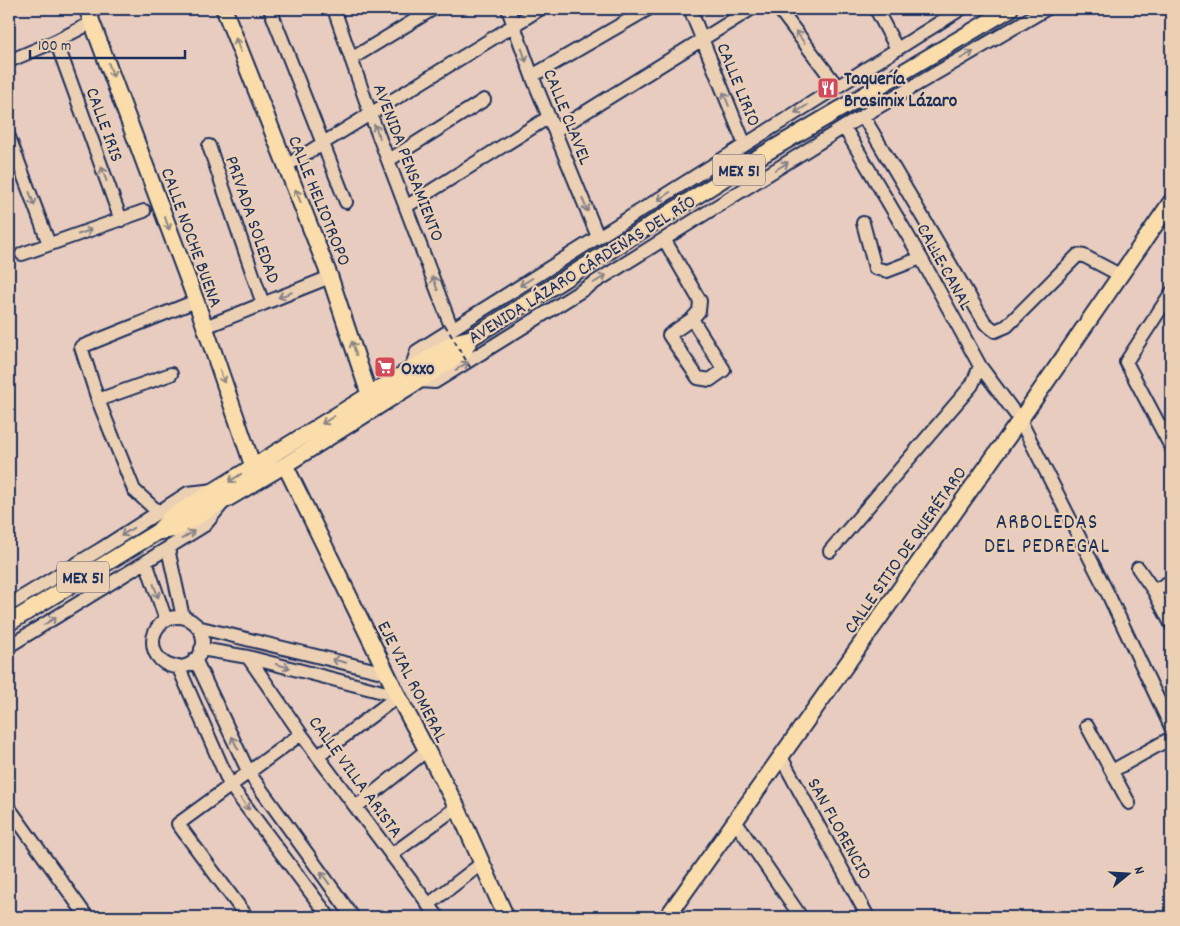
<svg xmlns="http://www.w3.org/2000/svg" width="1180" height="926" viewBox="0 0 1180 926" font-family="Dekko,sans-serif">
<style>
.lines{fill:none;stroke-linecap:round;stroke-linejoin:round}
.minor-casing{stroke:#1b2f5e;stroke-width:16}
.major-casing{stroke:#1b2f5e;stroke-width:19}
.minor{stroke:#ecd0b3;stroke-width:12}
.major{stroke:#faddab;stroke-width:15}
.path-bridge{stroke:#1b2f5e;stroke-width:2;stroke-dasharray:5 4;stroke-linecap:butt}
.oneway{stroke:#848088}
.oneway2{stroke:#8a8684}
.labels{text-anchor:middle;stroke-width:4.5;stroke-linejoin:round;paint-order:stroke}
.shield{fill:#ecd0b3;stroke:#5a5f78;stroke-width:1}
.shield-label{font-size:18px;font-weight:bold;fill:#1b2f5e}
.poi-label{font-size:19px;font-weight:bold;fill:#1b2f5e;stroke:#ecd0b3;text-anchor:start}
.street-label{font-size:19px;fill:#1b2f5e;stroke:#ecd0b3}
.quarter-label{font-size:21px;letter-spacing:1px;fill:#1b2f5e;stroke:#ecd0b3}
</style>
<rect width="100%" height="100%" fill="#e7ccbf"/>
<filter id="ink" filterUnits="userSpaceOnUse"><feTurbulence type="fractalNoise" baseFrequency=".02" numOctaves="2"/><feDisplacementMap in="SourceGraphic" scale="10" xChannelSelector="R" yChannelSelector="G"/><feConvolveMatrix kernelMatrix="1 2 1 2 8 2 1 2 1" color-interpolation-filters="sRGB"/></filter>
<g filter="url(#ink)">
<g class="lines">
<g class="minor-casing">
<path id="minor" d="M 270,9 L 346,202
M 334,9 L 370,113 L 452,329
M 508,9 L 532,76 L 598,237
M 690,9 L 745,145
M 779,9 L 837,86
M 876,9 L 897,49
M 56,41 L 121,220
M 351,59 L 433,9
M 9,61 L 56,41 L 93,22
M 532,76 L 648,9
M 863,116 L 985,323 L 995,331 L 1007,326 L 1078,255 L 1084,256 L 1120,275
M 844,127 L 921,258 L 980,366 L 1020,420 L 1109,596 L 1171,727
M 555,131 L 751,9
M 9,137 L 49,244
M 209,146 L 263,304
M 389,160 L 484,100
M 286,166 L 540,9
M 407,206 L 549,117
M 863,223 L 875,268 L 887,271 L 921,258
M 664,239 L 700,301 L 699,311 L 692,319 L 669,335 L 698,378 L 710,380 L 724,370 L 692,319
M 22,254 L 144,211
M 1171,293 L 1126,362 L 1171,447
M 205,327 L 330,277
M 411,369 L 417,351 L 961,9
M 418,381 L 435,382 L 844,127 L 1046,9
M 98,400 L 171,374
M 158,512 L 134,490 L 98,400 L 81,347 L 196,301
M 168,549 L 183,617
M 830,551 L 972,385 L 980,366
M 146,562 L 166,620
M 1138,568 L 1154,591 L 1171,624
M 1154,591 L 1171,581
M 9,605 L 101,549 L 188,493 L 214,490
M153 642a25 25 0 1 1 50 0a25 25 0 1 1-50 0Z
M 197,627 L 386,673
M 9,646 L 205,525 L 222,504
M 201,649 L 248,657 L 398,696
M 248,657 L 301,734 L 438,917
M 195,659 L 249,773 L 353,917
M 178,666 L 230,785 L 329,917
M 1087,726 L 1129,803
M 318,756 L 398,696
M 781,757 L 868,917
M 1112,771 L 1171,738
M 356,807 L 427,750
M 9,808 L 87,917
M 735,821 L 801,917
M 391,855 L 457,807
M 428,905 L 481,864
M 247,917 L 178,824 L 301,734"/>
</g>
<g class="major-casing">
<path id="major" d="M 87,9 L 196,301 L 258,481
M 224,9 L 330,277 L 369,394 L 376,408
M 285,465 L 398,696 L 457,807 L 506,917
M 157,532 L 176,529 L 285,465 L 463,353 L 471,338
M 9,623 L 157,532 L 170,518 L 455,342 L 471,338 L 752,161 L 1010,9
M 667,917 L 1020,420 L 1171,202"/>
</g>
<use href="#minor" class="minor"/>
<use href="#major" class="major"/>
<path class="path-bridge" d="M 445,325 L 470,367"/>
</g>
<defs><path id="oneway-shaft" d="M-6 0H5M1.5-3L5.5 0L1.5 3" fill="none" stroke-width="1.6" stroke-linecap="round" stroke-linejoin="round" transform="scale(1.25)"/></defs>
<g class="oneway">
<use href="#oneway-shaft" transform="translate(800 37) rotate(-127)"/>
<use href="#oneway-shaft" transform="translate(524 55) rotate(71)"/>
<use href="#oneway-shaft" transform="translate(967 55) rotate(-30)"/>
<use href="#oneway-shaft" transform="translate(726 99) rotate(-112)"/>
<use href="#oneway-shaft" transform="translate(801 109) rotate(148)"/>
<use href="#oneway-shaft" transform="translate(377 131) rotate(-112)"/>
<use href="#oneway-shaft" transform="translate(782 166) rotate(-32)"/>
<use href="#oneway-shaft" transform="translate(104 174) rotate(-110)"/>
<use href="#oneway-shaft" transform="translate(664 196) rotate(148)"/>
<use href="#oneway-shaft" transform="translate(32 199) rotate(70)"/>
<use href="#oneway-shaft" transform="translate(585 205) rotate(68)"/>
<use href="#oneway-shaft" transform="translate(85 232) rotate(-19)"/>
<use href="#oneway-shaft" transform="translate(600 279) rotate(-32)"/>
<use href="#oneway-shaft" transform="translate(526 282) rotate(148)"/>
<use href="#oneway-shaft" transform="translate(435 283) rotate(-110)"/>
<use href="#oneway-shaft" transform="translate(285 295) rotate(158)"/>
<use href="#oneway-shaft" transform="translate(462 366) rotate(-32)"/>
<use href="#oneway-shaft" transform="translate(127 532) rotate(147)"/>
<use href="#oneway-shaft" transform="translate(188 535) rotate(-32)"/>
<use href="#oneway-shaft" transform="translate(156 591) rotate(71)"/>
<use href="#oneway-shaft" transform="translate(50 621) rotate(-32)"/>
<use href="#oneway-shaft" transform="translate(339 661) rotate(-166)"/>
<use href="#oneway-shaft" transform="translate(283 666) rotate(15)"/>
<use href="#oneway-shaft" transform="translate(235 743) rotate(-116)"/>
<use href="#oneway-shaft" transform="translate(245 804) rotate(53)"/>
<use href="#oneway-shaft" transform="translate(325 878) rotate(-126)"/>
</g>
<g class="oneway2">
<use href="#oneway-shaft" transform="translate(238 45) rotate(-111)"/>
<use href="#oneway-shaft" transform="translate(111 70) rotate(70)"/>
<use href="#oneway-shaft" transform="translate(298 196) rotate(-112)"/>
<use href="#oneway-shaft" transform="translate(167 223) rotate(70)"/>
<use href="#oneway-shaft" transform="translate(354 348) rotate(-108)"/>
<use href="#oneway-shaft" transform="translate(222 376) rotate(71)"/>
<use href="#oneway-shaft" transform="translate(328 420) rotate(148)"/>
<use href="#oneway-shaft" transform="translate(235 478) rotate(147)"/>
</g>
</g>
<defs>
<g id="restaurant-square" transform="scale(1.125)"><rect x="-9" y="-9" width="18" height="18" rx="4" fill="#d1495b" stroke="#ecd0b3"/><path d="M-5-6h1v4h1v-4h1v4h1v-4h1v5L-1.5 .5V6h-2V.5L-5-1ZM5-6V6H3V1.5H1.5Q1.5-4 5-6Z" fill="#fff"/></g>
<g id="supermarket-square" transform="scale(1.125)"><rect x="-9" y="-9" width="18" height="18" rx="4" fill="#d1495b" stroke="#ecd0b3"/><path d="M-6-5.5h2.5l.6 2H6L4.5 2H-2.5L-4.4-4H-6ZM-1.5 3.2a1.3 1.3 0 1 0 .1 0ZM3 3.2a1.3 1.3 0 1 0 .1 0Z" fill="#fff"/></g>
</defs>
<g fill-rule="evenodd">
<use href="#restaurant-square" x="828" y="88"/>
<use href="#supermarket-square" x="385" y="367"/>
</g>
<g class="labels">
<g class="shield">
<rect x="713" y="154.5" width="52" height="31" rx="4"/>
<rect x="57" y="561.5" width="52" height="31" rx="4"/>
</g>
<g class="shield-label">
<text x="739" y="176">MEX 51</text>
<text x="83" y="583">MEX 51</text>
</g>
<g class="poi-label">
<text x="844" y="84">Taquería<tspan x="844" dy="22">Brasimix Lázaro</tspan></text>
<text x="401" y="374">Oxxo</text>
</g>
<g class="street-label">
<text transform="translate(740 84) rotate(68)" y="7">CALLE LIRIO</text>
<text transform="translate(569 116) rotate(68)" y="7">CALLE CLAVEL</text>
<text transform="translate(106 124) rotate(70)" y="7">CALLE IRIS</text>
<text transform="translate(410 162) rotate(69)" y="7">AVENIDA PENSAMIENTO</text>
<text transform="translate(321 200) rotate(68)" y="7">CALLE HELIOTROPO</text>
<text transform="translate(254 219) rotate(71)" y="7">PRIVADA SOLEDAD</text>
<text transform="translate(193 237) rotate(70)" y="7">CALLE NOCHE BUENA</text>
<text transform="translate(946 266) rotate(61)" y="7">CALLE CANAL</text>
<text transform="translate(581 268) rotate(-32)" y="7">AVENIDA LÁZARO CÁRDENAS DEL RÍO</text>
<text transform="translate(904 549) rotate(-55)" y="7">CALLE SITIO DE QUERÉTARO</text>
<text transform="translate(414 681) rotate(63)" y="7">EJE VIAL ROMERAL</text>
<text transform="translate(357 776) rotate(54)" y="7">CALLE VILLA ARISTA</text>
<text transform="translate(841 828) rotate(61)" y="7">SAN FLORENCIO</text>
</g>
<g class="quarter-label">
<text x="1047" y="528">ARBOLEDAS<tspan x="1047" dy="24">DEL PEDREGAL</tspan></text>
</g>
</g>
<rect width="1180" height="926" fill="none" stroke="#ecd0b3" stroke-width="30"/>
<rect x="15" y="15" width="1150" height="896" fill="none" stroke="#1b2f5e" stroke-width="2" filter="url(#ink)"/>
<g transform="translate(1128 874) rotate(72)" stroke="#ecd0b3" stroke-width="4" paint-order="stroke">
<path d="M0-4L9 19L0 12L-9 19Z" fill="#1b2f5e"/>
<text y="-8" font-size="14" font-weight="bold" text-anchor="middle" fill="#1b2f5e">N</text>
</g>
<path d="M30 50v8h155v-8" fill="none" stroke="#1b2f5e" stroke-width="2.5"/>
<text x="38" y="50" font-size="15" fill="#1b2f5e" stroke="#ecd0b3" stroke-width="4" paint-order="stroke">100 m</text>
</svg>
